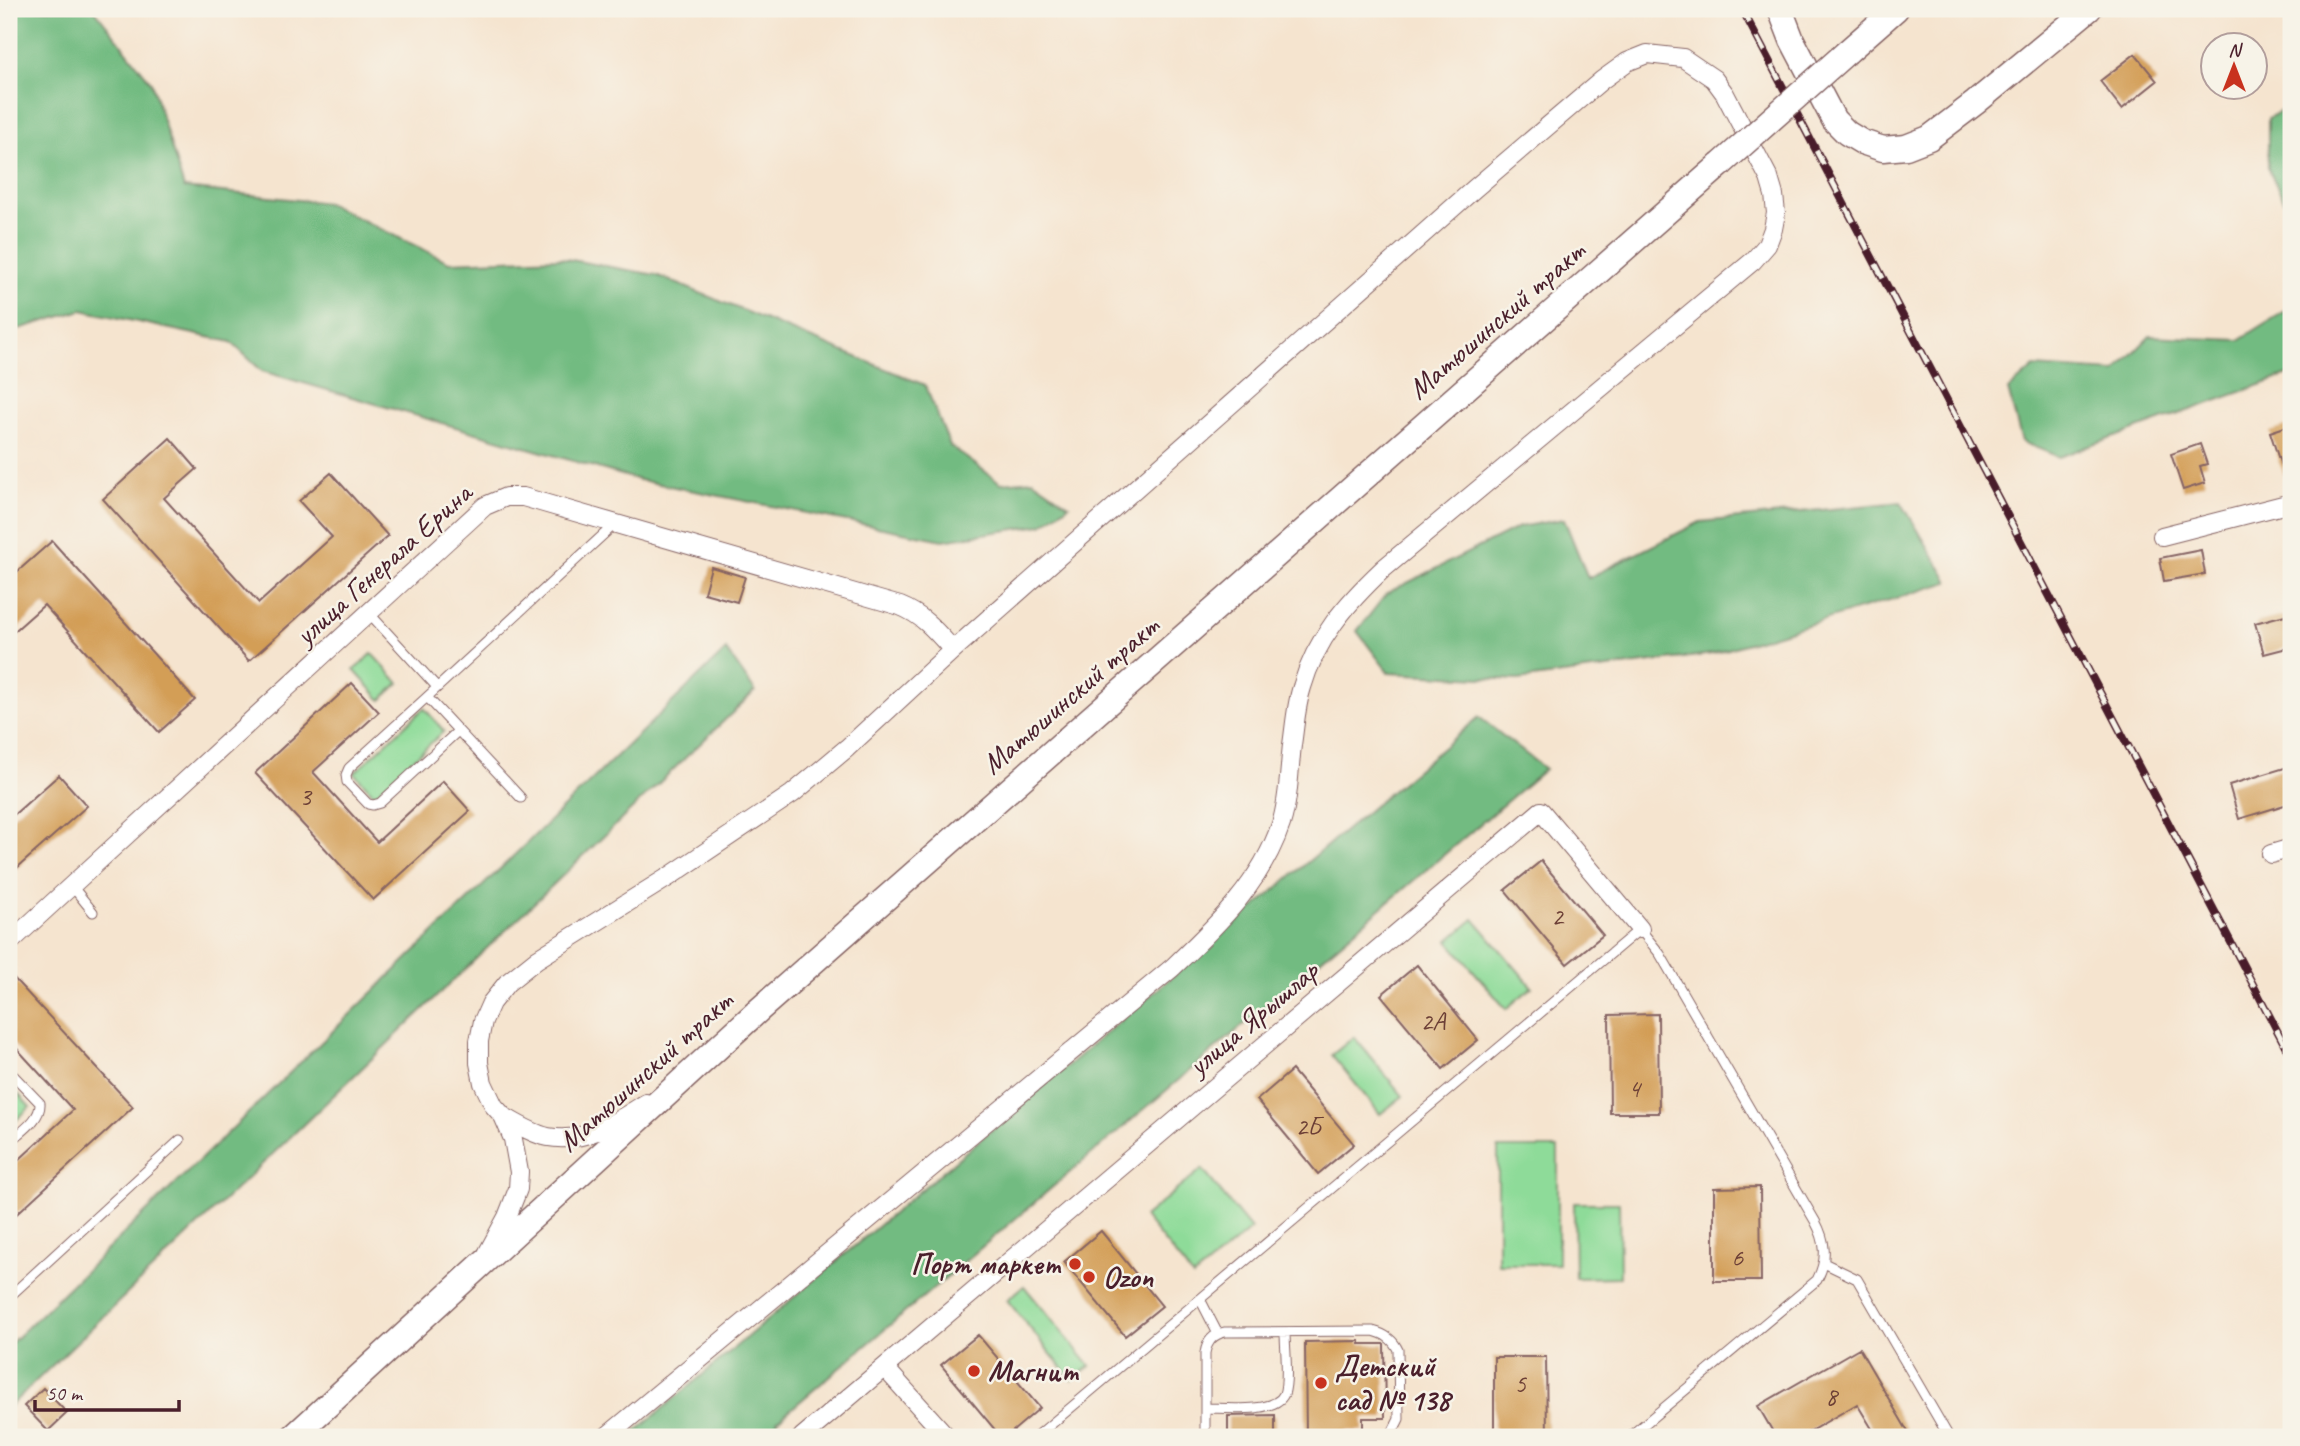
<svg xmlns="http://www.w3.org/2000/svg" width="2300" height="1446" viewBox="0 0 2300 1446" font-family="Caveat,sans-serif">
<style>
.green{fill:#8edb99;stroke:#6c7d62;stroke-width:2}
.forest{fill:#72bb81;stroke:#5e6d56;stroke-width:2}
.building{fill:#d39e56}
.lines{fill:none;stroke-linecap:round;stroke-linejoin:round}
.lane-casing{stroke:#866464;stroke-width:11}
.street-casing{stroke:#866464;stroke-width:20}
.secondary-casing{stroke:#866464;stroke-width:27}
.lane{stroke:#fff;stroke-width:9}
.street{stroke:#fff;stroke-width:18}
.secondary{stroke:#fff;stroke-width:24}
.rail-casing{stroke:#4a1f2b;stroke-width:8}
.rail{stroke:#f7f3e8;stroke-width:5;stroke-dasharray:16;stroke-linecap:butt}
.secondary-bridge-casing{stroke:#866464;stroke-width:27;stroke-linecap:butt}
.secondary-bridge{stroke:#fff;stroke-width:24}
.poi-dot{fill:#c8321e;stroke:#f7f3e8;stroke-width:2.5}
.labels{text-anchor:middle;stroke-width:5;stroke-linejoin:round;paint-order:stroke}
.number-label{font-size:26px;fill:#6c3f36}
.street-label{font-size:30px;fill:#4a1f2b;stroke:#f7f3e8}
.poi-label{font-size:30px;font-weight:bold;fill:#4a1f2b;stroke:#f7f3e8;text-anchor:start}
</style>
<rect width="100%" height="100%" fill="#f7f3e8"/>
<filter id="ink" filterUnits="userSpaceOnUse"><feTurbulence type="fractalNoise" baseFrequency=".0143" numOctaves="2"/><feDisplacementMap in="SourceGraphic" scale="14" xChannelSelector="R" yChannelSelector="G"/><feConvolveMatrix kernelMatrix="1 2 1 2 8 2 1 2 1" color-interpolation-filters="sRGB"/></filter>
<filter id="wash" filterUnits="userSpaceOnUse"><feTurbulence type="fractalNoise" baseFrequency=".00686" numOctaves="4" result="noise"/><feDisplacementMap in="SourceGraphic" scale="28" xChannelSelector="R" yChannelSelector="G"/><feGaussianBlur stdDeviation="1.57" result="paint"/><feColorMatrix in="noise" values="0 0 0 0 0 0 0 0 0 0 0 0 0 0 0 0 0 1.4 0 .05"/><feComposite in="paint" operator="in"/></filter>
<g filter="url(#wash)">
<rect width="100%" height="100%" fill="#f5e4cf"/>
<path class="green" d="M 372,654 L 399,683 L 381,700 L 354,670 Z
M 424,708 L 444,731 L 375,795 L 354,773 Z
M 1474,919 L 1532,987 L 1506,1009 L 1448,941 Z
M 1354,1037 L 1403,1096 L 1380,1114 L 1332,1055 Z
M 9,1084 L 30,1107 L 9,1127 Z
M 1498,1148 L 1558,1148 L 1558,1264 L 1498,1264 Z
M 1202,1169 L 1251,1229 L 1193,1277 L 1144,1217 Z
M 1574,1203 L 1619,1203 L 1620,1277 L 1575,1278 Z
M 1024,1286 L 1090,1366 L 1072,1380 L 1007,1300 Z"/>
<path class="forest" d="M 9,9 L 94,9 L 151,82 L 184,188 L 327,203 L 449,262 L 560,258 L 656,275 L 925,385 L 950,446 L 1001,483 L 1033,480 L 1069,505 L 1042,525 L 943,540 L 639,480 L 262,371 L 231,342 L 82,310 L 9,332 Z
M 2291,106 L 2291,213 L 2268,169 L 2268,118 Z
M 2291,303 L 2291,374 L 2059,457 L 2022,442 L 2008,390 L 2034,367 L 2115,372 L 2150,336 L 2239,340 L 2290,308 Z
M 1901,502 L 1949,582 L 1712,654 L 1518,680 L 1389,673 L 1357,631 L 1387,593 L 1519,527 L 1564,519 L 1588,578 L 1700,522 Z
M 726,650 L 755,691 L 9,1407 L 9,1345 Z
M 1479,717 L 1545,769 L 777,1421 L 783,1429 L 773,1437 L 629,1437 Z"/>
<g id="blocks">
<path class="building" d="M 2135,54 L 2157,81 L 2122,109 L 2100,81 Z
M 2291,425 L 2291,487 L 2288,487 L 2270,432 Z
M 170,438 L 197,469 L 164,498 L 259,603 L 332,537 L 299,501 L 331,473 L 388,536 L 249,661 L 103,499 Z
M 2200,444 L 2207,464 L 2200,466 L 2205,483 L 2183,490 L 2171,454 Z
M 52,541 L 195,700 L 159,732 L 44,605 L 9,636 L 9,579 Z
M 2201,550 L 2205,574 L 2164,581 L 2160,558 Z
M 711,567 L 745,577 L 737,602 L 704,593 Z
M 2285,615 L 2291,638 L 2291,647 L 2264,654 L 2255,623 Z
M 352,683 L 379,712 L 313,772 L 377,842 L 443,781 L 470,811 L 373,900 L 255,773 Z
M 2291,766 L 2291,803 L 2239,819 L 2229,785 Z
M 59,775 L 87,806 L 9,875 L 9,819 Z
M 1541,861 L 1603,935 L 1567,964 L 1505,890 Z
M 1417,965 L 1478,1040 L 1443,1069 L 1381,995 Z
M 9,973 L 133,1107 L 9,1221 L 9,1169 L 73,1110 L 9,1040 Z
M 1658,1014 L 1659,1113 L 1610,1113 L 1609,1015 Z
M 1292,1070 L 1354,1144 L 1318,1174 L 1257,1100 Z
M 1760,1187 L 1761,1281 L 1714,1281 L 1714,1188 Z
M 1101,1231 L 1162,1306 L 1125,1336 L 1064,1262 Z
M 978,1335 L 1040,1408 L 1006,1437 L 1001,1437 L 941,1365 Z
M 1360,1341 L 1360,1344 L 1384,1344 L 1385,1418 L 1363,1418 L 1363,1431 L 1345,1431 L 1345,1437 L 1306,1437 L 1305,1342 Z
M 1859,1348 L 1911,1437 L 1877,1437 L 1857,1404 L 1800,1437 L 1776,1437 L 1758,1406 Z
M 1494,1357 L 1546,1357 L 1547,1437 L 1494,1437 Z
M 43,1388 L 67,1413 L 48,1431 L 24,1406 Z
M 1275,1415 L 1275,1437 L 1228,1437 L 1228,1416 Z"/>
</g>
</g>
<g filter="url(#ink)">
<use href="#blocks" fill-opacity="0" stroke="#866464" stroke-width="2"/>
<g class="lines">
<g class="lane-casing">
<path id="lane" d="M 369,613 L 437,687
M 427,697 L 349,768 L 346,775 L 347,782 L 368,804 L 373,805 L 380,803 L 458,731
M 521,798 L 427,697 L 615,524
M 72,886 L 93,912
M 9,1074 L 14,1076 L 40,1103 C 41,1120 20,1132 9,1143
M 1824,1263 L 1857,1279 L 1949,1437
M 9,1297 L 180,1140
M 1200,1299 L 1218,1334
M 1205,1408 C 1225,1408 1275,1414 1284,1394 C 1289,1380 1285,1348 1285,1332
M 1036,1437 L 1640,929 L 1660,954 L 1815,1221 C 1826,1241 1828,1259 1817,1280 L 1629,1437
M 1205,1437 L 1205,1353 C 1207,1341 1214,1334 1225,1332 L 1373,1331 C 1385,1334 1393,1339 1398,1350 L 1399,1419 L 1390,1437"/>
</g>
<g class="street-casing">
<path id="street" d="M 2162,536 L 2291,503
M 2271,854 L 2291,848
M 9,943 L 485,506 L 506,497 L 523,497 L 900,606 C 923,615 937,632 953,650
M 503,1116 C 517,1124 533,1134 548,1137 C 585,1144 616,1122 646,1103
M 488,1252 L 507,1217 L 518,1189 L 519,1172 L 513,1139 L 503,1116 L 494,1106 L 483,1083 L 479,1063 L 479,1041 L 483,1021 L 491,1003 L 507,983 L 537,959 L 670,876 L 792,794 L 847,748 L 953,650 L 1474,189 L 1602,80 L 1627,62 L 1647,54 L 1683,58 L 1714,79 L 1725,94 L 1769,178 L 1774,195 L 1776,213 L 1773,229 L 1767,245 L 1753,261 L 1383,569 C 1347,603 1316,638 1302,687 C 1296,705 1295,725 1292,745 C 1289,771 1289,799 1281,824 C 1261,884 1216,926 1172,968 L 606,1437
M 885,1368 L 947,1437
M 802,1437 L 1541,811 L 1640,929"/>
</g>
<g class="secondary-casing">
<path id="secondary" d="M 1780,9 L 1792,40 L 1834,120 L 1847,133 L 1862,142 L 1883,149 L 1906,147 L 1929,138 L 1975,103 L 2089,9
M 1847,52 L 1896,9
M 293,1437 L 760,1009 L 1720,165"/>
</g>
<use href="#lane" class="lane"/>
<use href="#street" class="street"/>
<use href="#secondary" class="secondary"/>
<g class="rail-casing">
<path id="rail" d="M 1742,9 L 2291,1057"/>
</g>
<use href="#rail" class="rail"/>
<g class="secondary-bridge-casing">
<path id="secondary-bridge" d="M 1720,165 L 1847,52"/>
</g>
<use href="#secondary-bridge" class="secondary-bridge"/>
</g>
</g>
<g class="poi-dot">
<circle cx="1075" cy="1264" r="7"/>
<circle cx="1089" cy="1277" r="7"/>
<circle cx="974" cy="1371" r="7"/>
<circle cx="1321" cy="1383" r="7"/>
</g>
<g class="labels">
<g class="number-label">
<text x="305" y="805">3</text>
<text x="1557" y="925">2</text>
<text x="1433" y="1030">2А</text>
<text x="1634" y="1097">4</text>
<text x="1308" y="1135">2Б</text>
<text x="1737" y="1266">6</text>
<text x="1520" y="1392">5</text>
<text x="1831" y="1405">8</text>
</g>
<g class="street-label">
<text transform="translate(1496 320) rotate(-41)" y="10">Матюшинский тракт</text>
<text transform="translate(383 564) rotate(-42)" y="10">улица Генерала Ерина</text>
<text transform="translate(1070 695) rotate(-41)" y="10">Матюшинский тракт</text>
<text transform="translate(1253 1018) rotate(-40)" y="10">улица Ярышлар</text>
<text transform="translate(645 1071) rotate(-42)" y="10">Матюшинский тракт</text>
</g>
<g class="poi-label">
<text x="1061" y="1274" text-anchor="end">Порт маркет</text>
<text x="1103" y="1287">Ozon</text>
<text x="1335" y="1376">Детский<tspan x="1335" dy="34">сад № 138</tspan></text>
<text x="988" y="1381">Магнит</text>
</g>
</g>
<rect width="2300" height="1446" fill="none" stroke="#f7f3e8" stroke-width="35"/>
<g transform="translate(2234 66)"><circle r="33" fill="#f7f3e8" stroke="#b29e9c" stroke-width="2"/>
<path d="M0-5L12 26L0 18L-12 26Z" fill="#c8321e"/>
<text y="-10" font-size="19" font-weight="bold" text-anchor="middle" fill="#4a1f2b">N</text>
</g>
<path d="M35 1400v10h144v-10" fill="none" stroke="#4a1f2b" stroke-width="3.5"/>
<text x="46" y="1400" font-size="21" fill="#4a1f2b" stroke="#f7f3e8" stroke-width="5" paint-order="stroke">50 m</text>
</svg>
